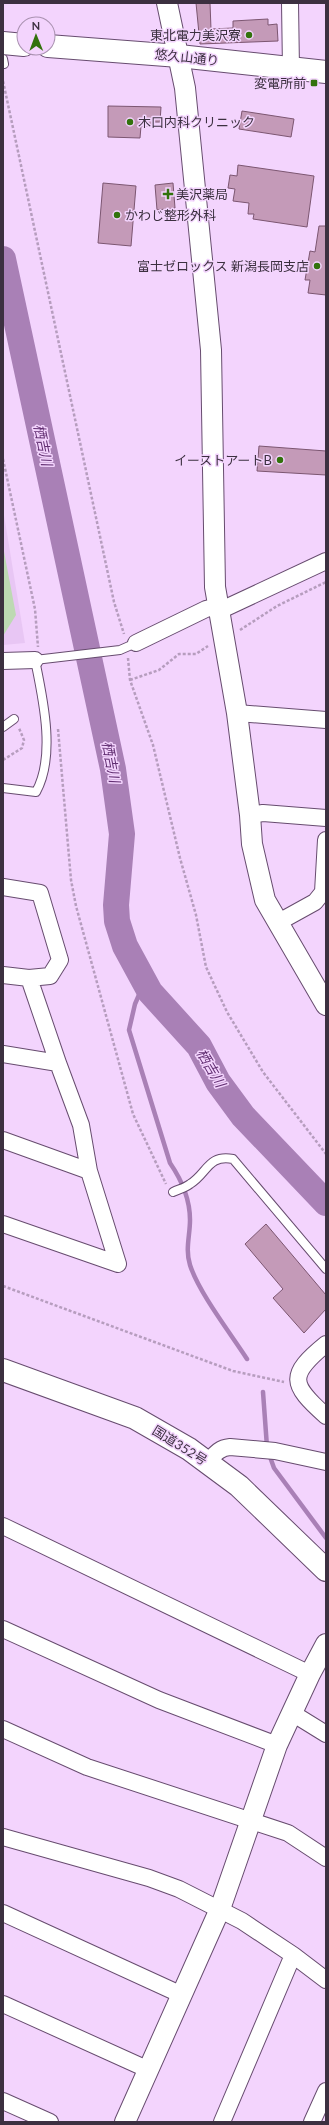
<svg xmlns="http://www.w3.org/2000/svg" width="329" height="2125" viewBox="0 0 329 2125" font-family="Lato,'Noto Sans JP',sans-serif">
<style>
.built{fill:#e8c6f4}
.green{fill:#bdd9b3}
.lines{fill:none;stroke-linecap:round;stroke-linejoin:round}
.stream{stroke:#a980b6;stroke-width:4.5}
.river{stroke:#a980b6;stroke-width:26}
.building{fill:#c49ab8;stroke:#7c5671}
.service-casing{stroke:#674c6f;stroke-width:10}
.minor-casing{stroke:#674c6f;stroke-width:18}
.tertiary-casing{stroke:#674c6f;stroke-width:22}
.trunk-casing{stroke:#674c6f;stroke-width:24}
.path{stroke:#b69dbe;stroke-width:2.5;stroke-dasharray:3 2;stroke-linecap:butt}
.service{stroke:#fff;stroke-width:8}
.minor{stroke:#fff;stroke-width:16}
.tertiary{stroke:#fff;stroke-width:20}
.trunk{stroke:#fff;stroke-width:22}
.poi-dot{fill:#32720c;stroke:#f3d4fd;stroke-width:1.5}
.labels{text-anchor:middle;stroke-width:3;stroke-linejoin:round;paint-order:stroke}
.poi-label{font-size:13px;fill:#3c3040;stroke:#f3d4fd;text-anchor:end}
.street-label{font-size:13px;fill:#3c3040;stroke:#f3d4fd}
.water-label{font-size:14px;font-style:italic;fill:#622f72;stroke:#f3d4fd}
</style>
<rect width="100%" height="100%" fill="#f3d4fd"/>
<path class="built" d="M 3,509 L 25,643 L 3,645 Z"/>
<path class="green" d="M 3,546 L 16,615 L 3,636 Z"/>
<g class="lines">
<path class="stream" d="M 143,976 L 142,988 L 135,1004 L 129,1030 L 170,1163 C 181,1179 190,1200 190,1220 C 190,1236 185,1249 190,1265 C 199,1293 231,1334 247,1359
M 263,1392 L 267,1447
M 269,1454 L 274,1468 L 326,1538"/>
<path class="river" d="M 3,259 L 113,769 L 122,834 L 116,905 L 117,921 L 125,946 L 150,992 L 199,1046 L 218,1082 L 243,1116 L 326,1203"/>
</g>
<path class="building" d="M 196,3 L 210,3 L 211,29 L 233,28 L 233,21 L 268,19 L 268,25 L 277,24 L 278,41 L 200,44 Z
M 108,106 L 161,107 L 160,122 L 152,122 L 152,126 L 141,126 L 140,138 L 108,137 Z
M 242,111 L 294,119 L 291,137 L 239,129 Z
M 238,165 L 314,176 L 307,227 L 253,219 L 254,214 L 248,214 L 249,203 L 233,201 L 235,189 L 228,188 L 230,175 L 237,176 Z
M 103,183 L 136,186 L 131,246 L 98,243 Z
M 173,183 L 175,208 L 157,210 L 155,185 Z
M 319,226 L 326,226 L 326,295 L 308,293 L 310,280 L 305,280 L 310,251 L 315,252 Z
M 259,446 L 326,451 L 326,475 L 257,471 Z
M 266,1224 L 326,1295 L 326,1309 L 304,1333 L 273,1298 L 283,1289 L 245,1244 Z"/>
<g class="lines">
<g class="service-casing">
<path id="service" d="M 3,59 L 4,64
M 3,727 L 14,719
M 3,788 L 36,792 C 56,756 43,699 35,660 L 120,650 L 136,643
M 173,1192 C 179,1189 185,1188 190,1184 C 207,1174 208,1154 233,1159 L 326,1269"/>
</g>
<g class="minor-casing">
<path id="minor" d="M 290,3 L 291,69
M 219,611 L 326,561
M 136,643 L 206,609 L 218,606
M 3,661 L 35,660
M 237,713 L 326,720
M 250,815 L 263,813 L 326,818
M 3,887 L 40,893 L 60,960 L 50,976 L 29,978
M 277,923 L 315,902 L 323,892 L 326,840
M 3,975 L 29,978 L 58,1063
M 3,1054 L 58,1063 L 81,1125 L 89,1171 L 118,1264 L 3,1224
M 3,1140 L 89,1171
M 326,1344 C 288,1375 290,1384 326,1416
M 208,1462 C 215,1454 219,1448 230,1447 L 275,1451 L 326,1462
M 3,1526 L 310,1674
M 3,1629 L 159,1700 L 277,1745
M 292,1713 L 326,1734
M 3,1729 L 87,1767 L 288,1833 L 326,1858
M 3,1837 L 149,1878 L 179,1889 L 242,1921 L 293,1955 L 326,1980
M 3,1913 L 182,1995
M 3,2004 L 149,2070
M 3,2101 L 50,2122
M 222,2122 L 293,1955
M 312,2122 L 326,2091"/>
</g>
<g class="tertiary-casing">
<path id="tertiary" d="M 167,3 L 185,88 L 211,350 L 215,587 L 237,713 L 250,815 L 252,844 L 265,900 L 326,1005
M 125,2122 L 220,1909 L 277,1745 L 310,1674 L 326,1644"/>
</g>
<g class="trunk-casing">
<path id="trunk" d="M 3,43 L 24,45
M 48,46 L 179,56 L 326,72
M 3,1370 L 135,1418 L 189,1449 L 239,1486 L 326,1570"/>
</g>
<path class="path" d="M 3,81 L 114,602 L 124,634
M 3,459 L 35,609 L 38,647
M 240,630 L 277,606 L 326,582
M 128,658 L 130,680 L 153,745 L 180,858 L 196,915 L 206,967 L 227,1012 L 263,1072 L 326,1154
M 130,680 L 159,670 L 179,654 L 196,654 L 208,646
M 58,729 L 71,880 L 76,906 L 133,1114 L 166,1184
M 3,760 L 22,748 L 24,740 L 19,728
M 3,1286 L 233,1371 L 284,1382"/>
<use href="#service" class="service"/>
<use href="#minor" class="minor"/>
<use href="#tertiary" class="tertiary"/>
<use href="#trunk" class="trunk"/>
</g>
<g class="poi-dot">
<circle cx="249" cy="35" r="4"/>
<rect x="310" y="79" width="8" height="8" rx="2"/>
<circle cx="130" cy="122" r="4"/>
<path d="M166 188h4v4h4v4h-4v4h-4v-4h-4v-4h4z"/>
<circle cx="117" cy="215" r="4"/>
<circle cx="317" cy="266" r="4"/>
<circle cx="280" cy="460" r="4"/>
</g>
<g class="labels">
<g class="poi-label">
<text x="241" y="40">東北電力美沢寮</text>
<text x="306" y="88">変電所前</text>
<text x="138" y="127" text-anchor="start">木口内科クリニック</text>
<text x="176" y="199" text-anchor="start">美沢薬局</text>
<text x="125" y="220" text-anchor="start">かわじ整形外科</text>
<text x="309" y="271">富士ゼロックス 新潟長岡支店</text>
<text x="272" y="465">イーストアートB</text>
</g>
<g class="street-label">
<text transform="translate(187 57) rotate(6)" y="5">悠久山通り</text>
<text transform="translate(180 1445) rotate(32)" y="5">国道352号</text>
</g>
<g class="water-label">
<text transform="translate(43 445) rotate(78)" y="5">栖吉川</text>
<text transform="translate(111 762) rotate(79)" y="5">栖吉川</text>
<text transform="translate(211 1068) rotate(59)" y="5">栖吉川</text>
</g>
</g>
<rect width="329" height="2125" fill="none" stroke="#3c3040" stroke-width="8"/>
<g transform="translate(36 36) rotate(359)"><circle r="19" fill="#f3d4fd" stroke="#aa92b1"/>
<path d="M0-3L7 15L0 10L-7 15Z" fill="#32720c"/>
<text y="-6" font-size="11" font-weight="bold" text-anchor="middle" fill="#3c3040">N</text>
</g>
</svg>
